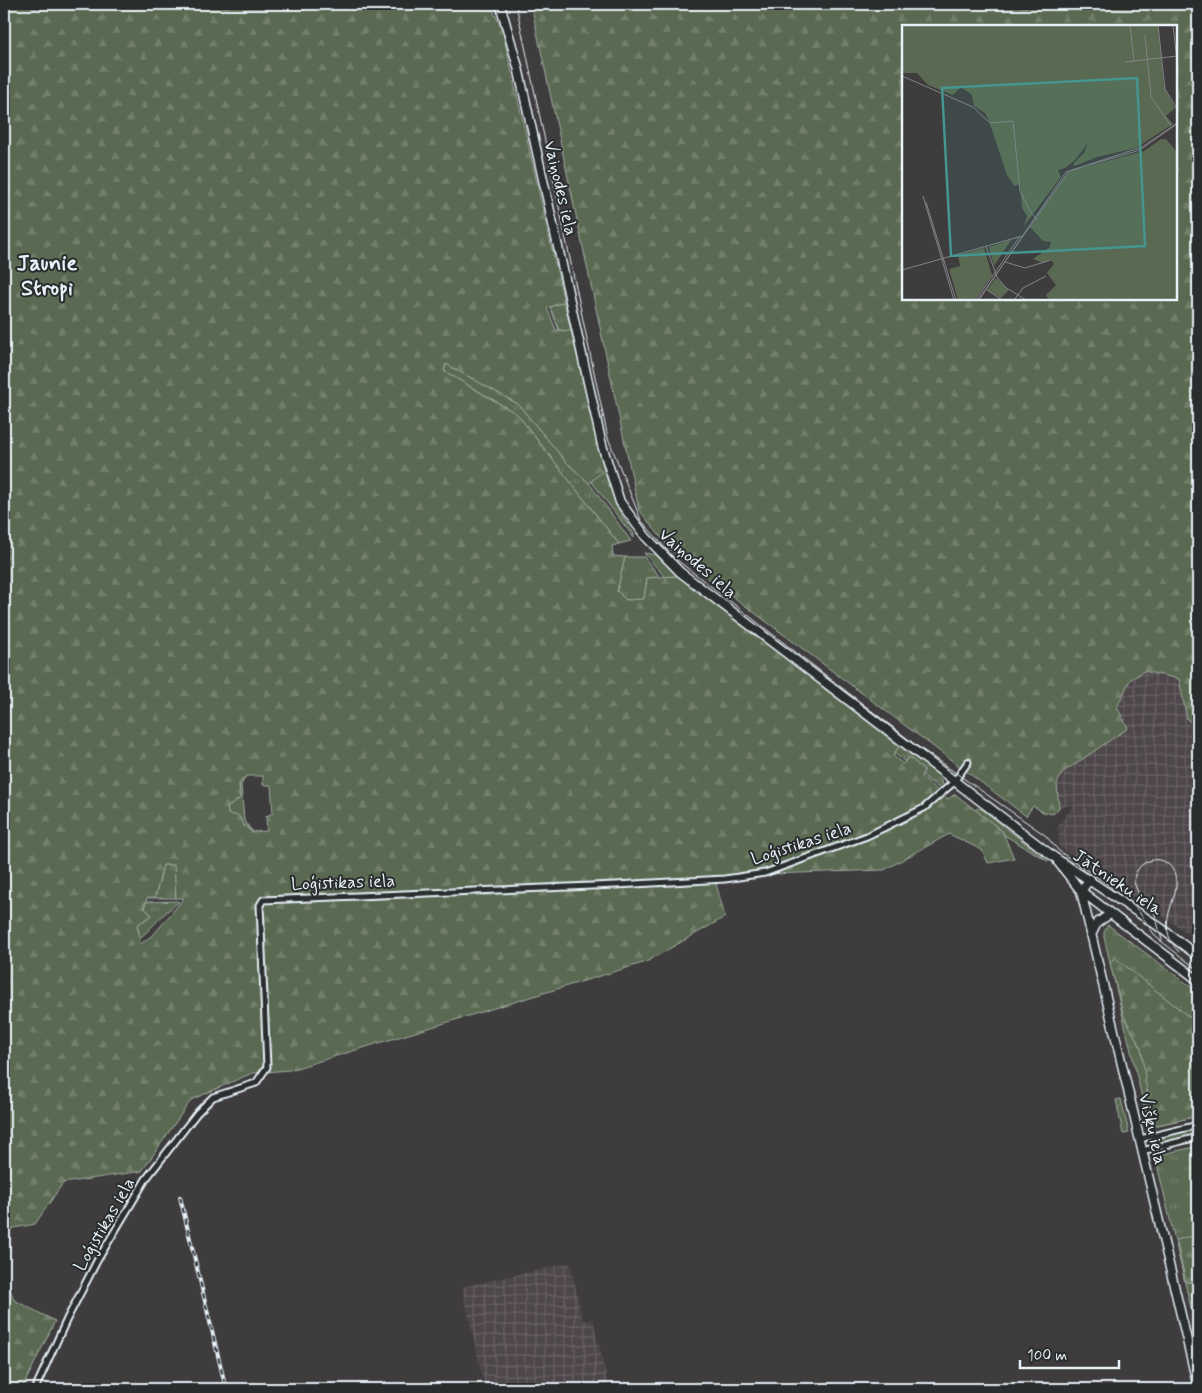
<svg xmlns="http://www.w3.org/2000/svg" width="1202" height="1393" viewBox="0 0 1202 1393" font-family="Mynerve,sans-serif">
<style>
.industrial{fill:url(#industrial-grid)}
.grass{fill:url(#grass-tufts);stroke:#a1ada4}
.forest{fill:url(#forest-firs);stroke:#a1ada4;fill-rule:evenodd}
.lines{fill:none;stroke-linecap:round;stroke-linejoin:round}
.street-casing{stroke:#e8f1f8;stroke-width:9}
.secondary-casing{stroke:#e8f1f8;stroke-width:11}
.street{stroke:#2a2d2e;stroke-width:5}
.secondary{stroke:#2a2d2e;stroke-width:8}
.tram{stroke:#e8f1f8;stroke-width:1}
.rail-casing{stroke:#e8f1f8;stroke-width:4}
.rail{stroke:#2a2d2e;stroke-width:2;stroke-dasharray:5.5;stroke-linecap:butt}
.labels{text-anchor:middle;stroke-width:4;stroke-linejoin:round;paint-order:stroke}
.street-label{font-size:18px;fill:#e8f1f8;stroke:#2a2d2e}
.district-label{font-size:22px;font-weight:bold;fill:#e8f1f8;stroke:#2a2d2e}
.inset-road{fill:none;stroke:#838488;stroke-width:1}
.view{fill:#459590;fill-opacity:0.15;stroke:#459590;stroke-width:2.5}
.inset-edge{fill:none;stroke:#e8f1f8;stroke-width:2.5}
</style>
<defs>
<pattern id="industrial-grid" width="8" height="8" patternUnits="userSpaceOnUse" patternTransform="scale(1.25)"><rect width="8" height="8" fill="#4e464a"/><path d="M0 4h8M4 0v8" fill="none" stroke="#686165"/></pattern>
<pattern id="grass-tufts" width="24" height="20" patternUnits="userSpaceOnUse" patternTransform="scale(1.25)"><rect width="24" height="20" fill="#5a6951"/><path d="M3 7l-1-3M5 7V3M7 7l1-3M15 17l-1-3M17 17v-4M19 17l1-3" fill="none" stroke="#727f6b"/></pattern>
<pattern id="forest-firs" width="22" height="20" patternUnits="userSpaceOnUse" patternTransform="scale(1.25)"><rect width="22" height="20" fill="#5a6951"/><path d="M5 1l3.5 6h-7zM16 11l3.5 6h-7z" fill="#727f6b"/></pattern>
</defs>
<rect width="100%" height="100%" fill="#3f3c3e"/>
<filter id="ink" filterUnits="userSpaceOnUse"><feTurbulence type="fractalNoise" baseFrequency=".02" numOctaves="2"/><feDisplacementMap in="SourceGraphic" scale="10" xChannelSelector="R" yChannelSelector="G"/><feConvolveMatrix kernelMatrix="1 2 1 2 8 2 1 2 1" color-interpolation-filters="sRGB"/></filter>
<g filter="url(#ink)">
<path class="industrial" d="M 1144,671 L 1179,679 L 1187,719 L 1198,728 L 1198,940 L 1058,846 L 1059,832 L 1057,828 L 1074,804 L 1059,808 L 1057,784 L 1060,776 L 1092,751 L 1127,728 L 1117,707 L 1130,680 Z
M 570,1263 L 583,1321 L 593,1319 L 609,1389 L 485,1389 L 462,1287 Z"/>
<path class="grass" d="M 564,302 L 571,331 L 559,330 L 550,307 Z
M 446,364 L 518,404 L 567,463 L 589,483 L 631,541 L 619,544 L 517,414 L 444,371 Z
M 604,470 L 617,508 L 634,534 L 634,538 L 591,481 Z
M 644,553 L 656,555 L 677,576 L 665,577 Z
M 625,557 L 644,557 L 660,577 L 647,578 L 644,599 L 626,600 L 617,591 Z
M 899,746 L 940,776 L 942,786 L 940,789 L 922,775 L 924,770 L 909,758 L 905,762 L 894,753 Z
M 246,776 L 241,785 L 244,821 L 253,832 L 228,814 L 227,808 L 240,798 L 239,784 Z
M 978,808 L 983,810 L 1048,861 L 1004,835 L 1002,831 L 975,810 Z
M 163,865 L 175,865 L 176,898 L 155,898 Z
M 177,901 L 179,902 C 163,913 154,926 140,938 L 137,925 L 152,915 L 144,908 L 146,902 Z
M 1108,925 L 1198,992 L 1198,1116 L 1149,1127 L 1104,937 L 1104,932 Z
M 1121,1099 L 1129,1133 L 1123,1134 L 1116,1100 Z
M 1198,1128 L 1198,1134 L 1155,1144 L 1153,1139 Z
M 1198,1146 L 1198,1338 L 1155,1156 Z"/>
<path class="forest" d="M 4,4 L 490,4 L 502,29 L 564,302 L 547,308 L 556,330 L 571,331 L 604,470 L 589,483 L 567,463 L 518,404 L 446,364 L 444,371 L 517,414 L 619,544 L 612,546 L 613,556 L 625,557 L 617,591 L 626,600 L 644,599 L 647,578 L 677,576 L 899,746 L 893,756 L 903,764 L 909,757 L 924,770 L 921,777 L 948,799 L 955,794 L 1002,831 L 1014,858 L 988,863 L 982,850 L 949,834 L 884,870 L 714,876 L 725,917 L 646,962 L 290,1070 L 252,1073 L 191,1100 L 142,1171 L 63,1183 L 35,1224 L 14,1228 L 4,1235 ZM 246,776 L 263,776 L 263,785 L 271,785 L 273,813 L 266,816 L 267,831 L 252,832 L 243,825 L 239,816 L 228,814 L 227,808 L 240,798 L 239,784 ZM 163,865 L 174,865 L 176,898 L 184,898 L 155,933 L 141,944 L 137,925 L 152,915 L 144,908 L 147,898 L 155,898 Z
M 531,4 L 1198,4 L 1198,728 L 1187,719 L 1179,679 L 1144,671 L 1130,680 L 1117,707 L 1128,728 L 1062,773 L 1057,784 L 1059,808 L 1053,814 L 1043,812 L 1033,806 L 1026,816 L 672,551 L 639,510 ZM 903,26 L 1176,26 L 1176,299 L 903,299 Z
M 1114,957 L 1198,1024 L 1198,1116 L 1157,1125 L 1151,1122 L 1141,1048 L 1124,1016 L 1110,964 Z
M 1192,1236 L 1198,1237 L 1197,1283 L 1186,1282 L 1176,1240 Z
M 4,1273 L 14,1300 L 55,1321 L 22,1389 L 4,1389 Z"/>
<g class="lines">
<g class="street-casing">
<path id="street" d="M 1140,1139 L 1198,1125
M 1142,1151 L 1198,1137
M 35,1389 L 67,1319 L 97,1261 L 146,1179 L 197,1113 L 213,1097 L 256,1083 L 267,1067 L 260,905 L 263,900 L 616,885 L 725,879 L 765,873 L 867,836 L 924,808 L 954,782 L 968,762"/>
</g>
<g class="secondary-casing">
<path id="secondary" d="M 500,4 L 518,67 L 602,445 L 620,502 L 646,537 L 680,572 L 1054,857 L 1158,926 L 1198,956
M 1058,862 L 1081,891 L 1198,980
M 1090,879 L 1081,891 L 1198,1387
M 1091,935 L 1097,923 L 1110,914"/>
</g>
<use href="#street" class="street"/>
<use href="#secondary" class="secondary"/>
<path class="tram" d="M 516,4 L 608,438 L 641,520 L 673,557 L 917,746 L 1045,835 L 1059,851 L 1107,884 L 1137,909 L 1156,937 L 1198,970
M 1162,940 L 1153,907 L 1139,895 L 1134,882 C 1134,860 1164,850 1174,872 C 1185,896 1150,922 1179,952"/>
<g class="rail-casing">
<path id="rail" d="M 180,1197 L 226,1389"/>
</g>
<use href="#rail" class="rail"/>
</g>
</g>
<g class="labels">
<g class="street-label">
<text transform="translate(561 188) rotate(77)" y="6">Vaiņodes iela</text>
<text transform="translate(698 563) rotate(41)" y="6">Vaiņodes iela</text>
<text transform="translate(801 843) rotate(-18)" y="6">Loģistikas iela</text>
<text transform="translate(343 882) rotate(-2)" y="6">Loģistikas iela</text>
<text transform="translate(1118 882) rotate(34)" y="6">Jātnieku iela</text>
<text transform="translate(1153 1129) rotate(77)" y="6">Višķu iela</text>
<text transform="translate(104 1224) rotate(-60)" y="6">Loģistikas iela</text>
</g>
<g class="district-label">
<text x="47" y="270">Jaunie<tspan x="47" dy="25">Stropi</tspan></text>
</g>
</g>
<g transform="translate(902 25)">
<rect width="275" height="275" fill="#3f3c3e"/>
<path d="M 82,223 L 90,250 L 73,275 L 56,275 L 47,244 L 58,241 L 56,230 ZM 94,253 L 107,265 L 99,273 L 85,265 Z" fill="#5a6951"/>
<path d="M 0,0 L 256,0 L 262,62 L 273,83 L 264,91 L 271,99 L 234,123 L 195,132 L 173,141 L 171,139 L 182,128 L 186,118 L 173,135 L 163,143 L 156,145 L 159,152 L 122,201 L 125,191 L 120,183 L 118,159 L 112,161 L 105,150 L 87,96 L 83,88 L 72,81 L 70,70 L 59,62 L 51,70 L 26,60 L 15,48 L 0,48 ZM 259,114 L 264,114 L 275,127 L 275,275 L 147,275 L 144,270 L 154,260 L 145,248 L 152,239 L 149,235 L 141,238 L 131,234 L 148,222 L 149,217 L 141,216 L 128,202 L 163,151 L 168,146 L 242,126 ZM 108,215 L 109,215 L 92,241 L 87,222 Z" fill="#5a6951"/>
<path d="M 228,0 L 254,0 L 255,2 L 230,16 Z" fill="#5a6951"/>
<path class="inset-road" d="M 228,0 L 232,36M 256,0 L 263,64 L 275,84M 271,0 L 275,35M 243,10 L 249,72 L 269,101M 223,37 L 275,31M 0,51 L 71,82 L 88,98 L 111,96 L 118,166 L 129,188 L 135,194M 21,171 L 52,275M 24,177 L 54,275M 84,221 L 95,252 L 103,262 L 124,275M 103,237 L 123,243 L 149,235M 0,245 L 120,211M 85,265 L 100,275M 74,275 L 118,211M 76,275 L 167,146 L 238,125 L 275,99M 77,275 L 164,147 L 240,122 L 275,98M 112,275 L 121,263 L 144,251"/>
<path class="view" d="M 235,53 L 243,221 L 49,231 L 40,63 Z"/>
<rect width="275" height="275" class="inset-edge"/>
</g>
<rect width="1202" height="1393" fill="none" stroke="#2a2d2e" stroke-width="20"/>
<rect x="10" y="10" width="1182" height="1373" fill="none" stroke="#e8f1f8" stroke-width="2" filter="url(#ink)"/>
<path d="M1020 1360v8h99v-8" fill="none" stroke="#e8f1f8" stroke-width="2.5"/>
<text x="1027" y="1360" font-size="15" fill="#e8f1f8" stroke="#2a2d2e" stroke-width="4" paint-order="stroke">100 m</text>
</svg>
